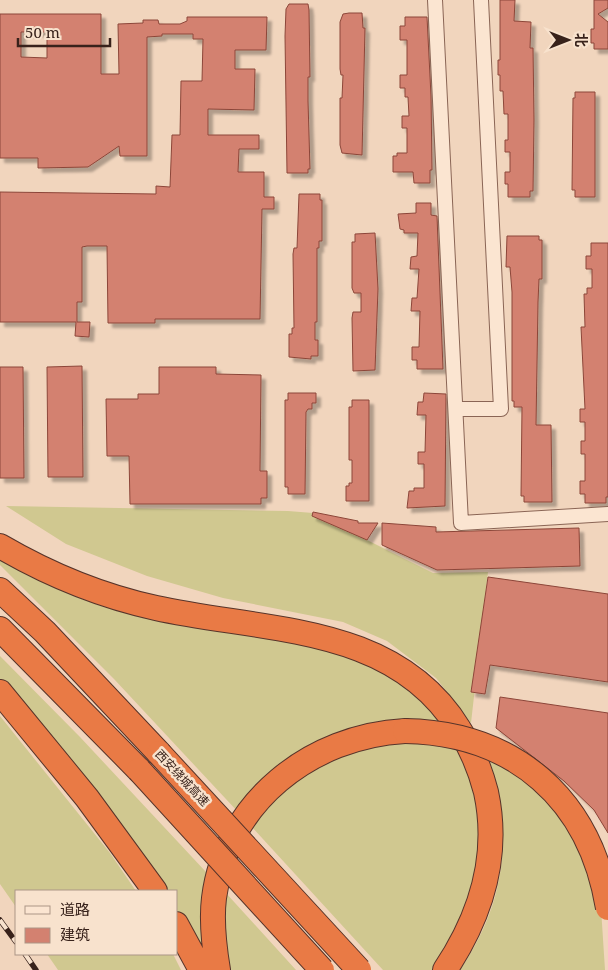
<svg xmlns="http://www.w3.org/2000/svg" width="608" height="970" viewBox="0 0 608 970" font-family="'Noto Serif','Noto Sans SC',serif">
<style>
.grass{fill:#d0c890}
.building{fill:#d38170;stroke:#8c4639;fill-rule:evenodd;filter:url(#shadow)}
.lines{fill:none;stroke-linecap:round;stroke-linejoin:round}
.minor-casing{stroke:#8a6555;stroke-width:16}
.motorway-casing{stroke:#57342a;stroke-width:26}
.minor{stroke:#fbe5d1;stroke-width:14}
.motorway{stroke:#e97a45;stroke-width:24}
.rail-casing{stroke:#38221b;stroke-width:5.5}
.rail{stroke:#f8e2cd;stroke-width:4;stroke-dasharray:11;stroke-linecap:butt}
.motorway-bridge-casing{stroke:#57342a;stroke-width:26;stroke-linecap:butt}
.motorway-bridge{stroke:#e97a45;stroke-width:24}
.labels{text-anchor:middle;stroke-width:5;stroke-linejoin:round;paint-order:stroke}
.street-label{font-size:12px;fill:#38221b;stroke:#f8e2cd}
</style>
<defs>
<filter id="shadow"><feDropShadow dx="4.5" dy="4.5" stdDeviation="1" flood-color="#0004"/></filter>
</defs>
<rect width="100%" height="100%" fill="#f1d5bd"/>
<path class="grass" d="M 6,506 L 288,511 L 313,513 L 433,573 L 488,572 L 471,723 L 436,678 L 387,641 L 343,622 L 223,598 L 147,576 L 66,544 Z
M 0,552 L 373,663 L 418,694 L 445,725 L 369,727 L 239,813 L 114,679 L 0,565 Z
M 0,656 L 80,737 L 206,872 L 201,913 L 205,949 L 201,949 L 176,912 L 176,891 L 163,891 L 0,681 Z
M 0,716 L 110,853 L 136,891 L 16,891 L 16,907 L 0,884 Z
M 377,740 L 457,743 L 473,784 L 480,831 L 477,878 L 451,942 L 433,970 L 383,970 L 251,826 L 288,779 Z
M 487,752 L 510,764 L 578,835 L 601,908 L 605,970 L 460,970 C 508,899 513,832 487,752 Z
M 225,892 L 296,970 L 229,970 L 223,926 Z
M 47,954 L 173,954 L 181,970 L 58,970 Z"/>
<path class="building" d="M 500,0 L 515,0 L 514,21 L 531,22 L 530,48 L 533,48 L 534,120 L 533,191 L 530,191 L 530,197 L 508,197 L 508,184 L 505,184 L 505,172 L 510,172 L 510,152 L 505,152 L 505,140 L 508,140 L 508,114 L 504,114 L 503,91 L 500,91 L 500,75 L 498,75 L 498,60 L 500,60 Z
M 594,0 L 608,0 L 608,8 L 598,14 L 608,22 L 608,49 L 594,49 L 594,43 L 591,43 L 591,29 L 594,29 Z
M 289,4 L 308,4 L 309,10 L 310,77 L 308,77 L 308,101 L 310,169 L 308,169 L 308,173 L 287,173 L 285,36 L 286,9 Z
M 349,13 L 362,13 L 363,28 L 365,28 L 362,155 L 342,153 L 340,145 L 340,98 L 342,98 L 343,75 L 341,75 L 340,69 L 340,22 L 343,14 Z
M 0,14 L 101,14 L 101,74 L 119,74 L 118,24 L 143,23 L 143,20 L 158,20 L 159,24 L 180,24 L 187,21 L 187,17 L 267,17 L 266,50 L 235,50 L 235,69 L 255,69 L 254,110 L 208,109 L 208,135 L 259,135 L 259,149 L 239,149 L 238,172 L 264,172 L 264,197 L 274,197 L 274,209 L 262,209 L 260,319 L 155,319 L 155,323 L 108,323 L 107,246 L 87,246 L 82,247 L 82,302 L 77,302 L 77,322 L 90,322 L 89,337 L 75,336 L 76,322 L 0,322 L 0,192 L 156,194 L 156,186 L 170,187 L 172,135 L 180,135 L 181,81 L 202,81 L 203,39 L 193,39 L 193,34 L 162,34 L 162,36 L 147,37 L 147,156 L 120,156 L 119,146 L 88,167 L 38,168 L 38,158 L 0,158 ZM 21,32 L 47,32 L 47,58 L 21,57 Z
M 405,17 L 427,17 L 431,96 L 432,170 L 430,170 L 430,183 L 414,183 L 413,172 L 393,172 L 393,156 L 397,156 L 397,153 L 407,153 L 407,128 L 402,128 L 402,116 L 409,116 L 408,97 L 405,97 L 405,88 L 400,88 L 400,75 L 407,75 L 407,40 L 400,40 L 400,26 L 405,26 Z
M 575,92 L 595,92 L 595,197 L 575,197 L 575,190 L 572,190 L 573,98 L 575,98 Z
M 299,194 L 320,194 L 320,200 L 322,200 L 322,241 L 319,241 L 319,248 L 317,248 L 317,322 L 315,322 L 315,340 L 318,340 L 318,356 L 311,356 L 311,359 L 289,357 L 289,334 L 292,334 L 292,328 L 294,328 L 293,254 L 294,248 L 297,248 Z
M 416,203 L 431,203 L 431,215 L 437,216 L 443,369 L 417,369 L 417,360 L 412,360 L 412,347 L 419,347 L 420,311 L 411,311 L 412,298 L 417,298 L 419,269 L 410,269 L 411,257 L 417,256 L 418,233 L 404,233 L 404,230 L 400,229 L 398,214 L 416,213 Z
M 375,233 L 378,289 L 375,370 L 353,371 L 352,318 L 353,312 L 361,312 L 361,293 L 354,293 L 352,288 L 352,242 L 355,242 L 355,234 Z
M 507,236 L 539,236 L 539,240 L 542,240 L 542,279 L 539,279 L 538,302 L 536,425 L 551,425 L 552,502 L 524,502 L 524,496 L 521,496 L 522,407 L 514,407 L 514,401 L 512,401 L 512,292 L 510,267 L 506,267 Z
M 591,243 L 608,243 L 608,497 L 606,497 L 606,503 L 585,503 L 585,494 L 580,494 L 580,481 L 585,481 L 585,454 L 581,454 L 581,441 L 585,441 L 585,422 L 580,422 L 580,409 L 585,409 L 581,327 L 585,327 L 584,294 L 587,294 L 587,288 L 592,288 L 592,269 L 586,269 L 586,256 L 591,256 Z
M 82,366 L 83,477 L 48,477 L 47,367 Z
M 0,367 L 23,367 L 24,478 L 0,478 Z
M 159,367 L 216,367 L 216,374 L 261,375 L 260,471 L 267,471 L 267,498 L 261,498 L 261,504 L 130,504 L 129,456 L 107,456 L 106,399 L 138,399 L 138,394 L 159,394 Z
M 288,393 L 316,393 L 316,403 L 312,403 L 312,409 L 308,409 L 306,412 L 305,494 L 288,494 L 288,487 L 285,487 L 285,400 L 288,400 Z
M 424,393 L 446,394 L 445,506 L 407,508 L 409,491 L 414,491 L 414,488 L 424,488 L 424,464 L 418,464 L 418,452 L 425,452 L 426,415 L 417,415 L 418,402 L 423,402 Z
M 352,400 L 369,400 L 369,501 L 346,501 L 346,486 L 349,486 L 349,483 L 352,483 L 352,460 L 349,460 L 349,407 L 352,407 Z
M 313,512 L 358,521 L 358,523 L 378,523 L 367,540 L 312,516 Z
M 382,523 L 436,527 L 436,532 L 579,528 L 580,566 L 437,570 L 382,545 Z
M 488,577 L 608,594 L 608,682 L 490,665 L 485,694 L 471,692 Z
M 500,697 L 608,713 L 608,833 L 594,810 L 564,781 L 496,728 Z"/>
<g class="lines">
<g class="minor-casing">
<path id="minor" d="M 435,0 L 461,523 L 608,514
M 456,409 L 501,409 L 481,0"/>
</g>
<g class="motorway-casing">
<path id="motorway" d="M 0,546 C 48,574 101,596 156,608 C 264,632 394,623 459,729 C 472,749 480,769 486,792 C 500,857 481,916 445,970
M 0,590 L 45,632 L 159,753
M 0,629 L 139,770
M 0,692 L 87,798 L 155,891
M 176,924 L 201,970
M 218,970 C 214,946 211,922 214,898 C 226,802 311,736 405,731"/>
</g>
<use href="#minor" class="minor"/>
<use href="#motorway" class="motorway"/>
<g class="rail-casing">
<path id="rail" d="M 0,920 L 16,942
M 25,954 L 36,970"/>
</g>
<use href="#rail" class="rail"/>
<g class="motorway-bridge-casing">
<path id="motorway-bridge" d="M 405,731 C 515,733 590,799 608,908
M 159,753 L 359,970
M 139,770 L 322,970"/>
</g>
<use href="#motorway-bridge" class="motorway-bridge"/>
</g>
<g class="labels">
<g class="street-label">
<text transform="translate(182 778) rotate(47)" y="4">西安绕城高速</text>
</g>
</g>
<rect x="15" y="890" width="162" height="65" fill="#f8e2cd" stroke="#ab9586"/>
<rect x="25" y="906" width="25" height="8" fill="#fbe5d1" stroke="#ab9586"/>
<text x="60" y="915" font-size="15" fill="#38221b">道路</text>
<rect x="25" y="928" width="25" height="15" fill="#d38170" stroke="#ab9586"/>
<text x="60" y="940" font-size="15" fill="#38221b">建筑</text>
<g transform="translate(568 40) rotate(90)" stroke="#f8e2cd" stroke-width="4" paint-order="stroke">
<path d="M0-4L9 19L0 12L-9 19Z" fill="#38221b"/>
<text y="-8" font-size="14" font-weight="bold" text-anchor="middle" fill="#38221b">北</text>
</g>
<path d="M18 38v8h92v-8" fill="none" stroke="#38221b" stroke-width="2.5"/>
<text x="25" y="38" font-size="15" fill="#38221b" stroke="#f8e2cd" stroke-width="4" paint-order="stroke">50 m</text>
</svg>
